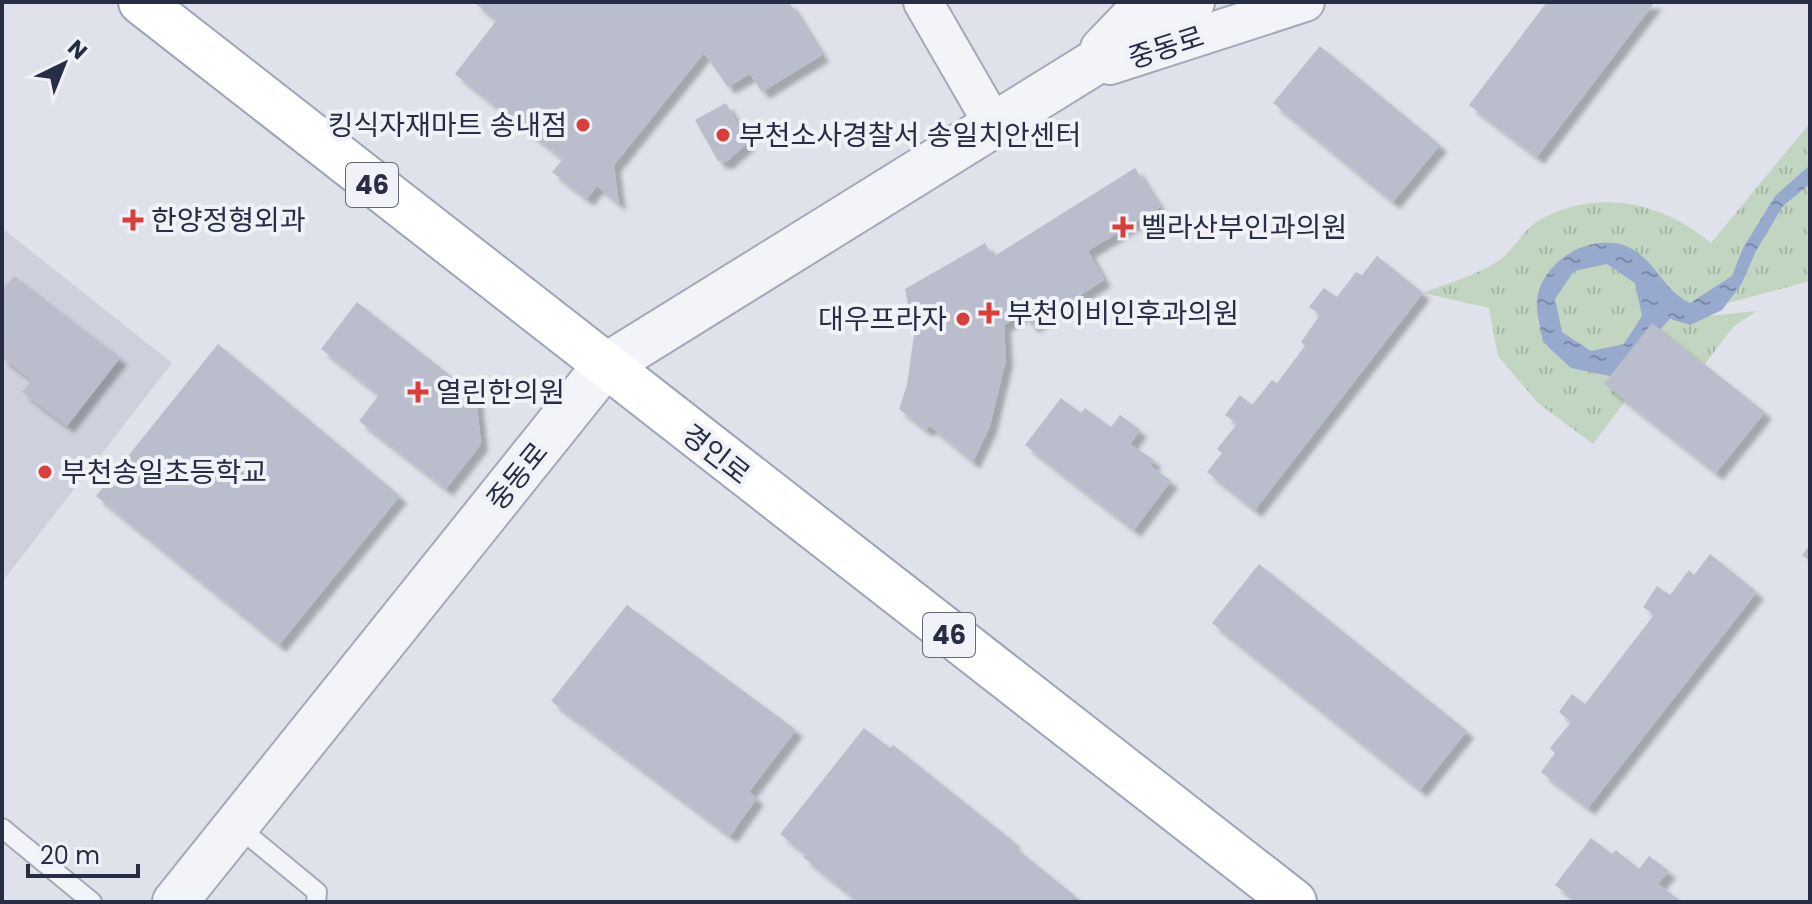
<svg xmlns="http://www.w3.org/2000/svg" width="1812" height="904" viewBox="0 0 1812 904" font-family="Poppins,'Noto Sans KR',sans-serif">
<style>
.built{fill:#ced1dd}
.park{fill:url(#park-tufts)}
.water{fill:url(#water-ripples);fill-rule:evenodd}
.building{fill:#babdcb;filter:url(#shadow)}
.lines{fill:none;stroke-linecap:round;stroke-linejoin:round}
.service-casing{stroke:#a5a8b6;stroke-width:22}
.minor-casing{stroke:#a5a8b6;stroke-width:42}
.tertiary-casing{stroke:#a5a8b6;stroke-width:48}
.primary-casing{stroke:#9ea4b8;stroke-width:48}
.service{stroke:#f3f4f8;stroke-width:18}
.minor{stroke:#f3f4f8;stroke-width:38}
.tertiary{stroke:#f3f4f8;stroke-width:44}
.primary{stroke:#fff;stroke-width:44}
.poi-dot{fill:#db3d39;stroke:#f0f2f8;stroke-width:3}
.labels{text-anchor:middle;stroke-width:8;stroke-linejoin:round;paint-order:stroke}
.shield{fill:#f0f2f8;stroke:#63687a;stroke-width:2}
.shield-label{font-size:26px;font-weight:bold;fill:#272d44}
.street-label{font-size:28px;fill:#272d44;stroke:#f0f2f8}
.poi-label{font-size:28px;fill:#272d44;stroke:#f0f2f8;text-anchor:start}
</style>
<defs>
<pattern id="park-tufts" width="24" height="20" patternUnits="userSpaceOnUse" patternTransform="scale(2)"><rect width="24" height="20" fill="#c2d5c0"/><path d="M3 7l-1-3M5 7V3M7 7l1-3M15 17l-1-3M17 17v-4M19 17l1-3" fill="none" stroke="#a7b7a6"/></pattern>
<pattern id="water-ripples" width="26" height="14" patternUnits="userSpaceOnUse" patternTransform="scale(2)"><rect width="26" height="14" fill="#98a9ce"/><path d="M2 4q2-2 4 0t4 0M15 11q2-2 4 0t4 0" fill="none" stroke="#7c8aa9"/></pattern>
<filter id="shadow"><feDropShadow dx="7" dy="7" stdDeviation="2" flood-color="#0004"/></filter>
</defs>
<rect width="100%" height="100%" fill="#e0e2eb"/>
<path class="built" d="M 2,228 L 172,363 L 2,582 Z"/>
<path class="park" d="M 1810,123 L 1810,281 L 1661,321 L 1757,311 L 1733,327 L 1705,364 L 1664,338 L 1626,400 L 1593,444 L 1538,403 L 1498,356 L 1489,308 L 1423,293 C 1447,283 1482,274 1502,258 C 1516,247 1525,227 1541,219 C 1598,188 1663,202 1711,243 Z"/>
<path class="water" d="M 1810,165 L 1810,184 L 1783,206 L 1756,251 L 1742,283 L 1722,310 L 1690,325 L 1670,319 L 1615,377 L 1571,368 L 1543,342 C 1541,329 1536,313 1537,300 C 1542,257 1601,226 1637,252 C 1659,268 1663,289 1690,303 L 1732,276 L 1743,248 L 1775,196 ZM 1607,264 L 1635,283 L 1642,316 L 1624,344 L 1591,351 L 1562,332 L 1555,299 L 1574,271 Z"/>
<path class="building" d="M 474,2 L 789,2 L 822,55 L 762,92 L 750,74 L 728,87 L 704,53 L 614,165 L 619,204 L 597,186 L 587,199 L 552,172 L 563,159 L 455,74 L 496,21 Z
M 1547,2 L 1655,2 L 1537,157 L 1469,105 Z
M 1320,46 L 1440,145 L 1393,202 L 1273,103 Z
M 726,103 L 748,143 L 726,162 L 718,161 L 695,120 Z
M 1135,168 L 1160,207 L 1088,251 L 1104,280 L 1032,326 L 1023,313 L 1004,325 L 1006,360 L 990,426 L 973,462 L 930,426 L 926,430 L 899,409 L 907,385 L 914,335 L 905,289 L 985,243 L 993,257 Z
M 1377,256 L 1423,293 L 1255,510 L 1207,472 L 1222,453 L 1217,449 L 1237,424 L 1225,415 L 1240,395 L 1252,405 L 1272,380 L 1277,383 L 1305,346 L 1301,342 L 1320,315 L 1309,307 L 1324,288 L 1337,297 L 1356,272 L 1362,275 Z
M 14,276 L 120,358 L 67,426 L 22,392 L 32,380 L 2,358 L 2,290 Z
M 357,302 L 476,396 L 481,444 L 446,489 L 359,421 L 379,395 L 321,349 Z
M 1652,323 L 1765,412 L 1716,473 L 1604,384 Z
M 218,344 L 400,496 L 279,645 L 96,496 Z
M 1061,398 L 1081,413 L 1085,408 L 1111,427 L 1120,415 L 1140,430 L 1130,444 L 1154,460 L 1151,466 L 1171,481 L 1134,530 L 1025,445 Z
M 1810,545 L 1810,561 L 1802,555 Z
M 1710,554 L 1757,592 L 1588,808 L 1541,772 L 1555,753 L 1550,748 L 1571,722 L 1559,712 L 1572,694 L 1585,704 L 1654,615 L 1643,607 L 1657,586 L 1670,595 L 1689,570 L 1694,575 Z
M 1259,564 L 1467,731 L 1420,790 L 1212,623 Z
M 627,605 L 796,730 L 749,792 L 757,798 L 730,836 L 551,701 Z
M 864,728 L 890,748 L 893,745 L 1013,841 L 1012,845 L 1075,896 L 1070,902 L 859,902 L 803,857 L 807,855 L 780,834 Z
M 1591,838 L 1612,854 L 1616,850 L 1639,869 L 1649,856 L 1669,871 L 1658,884 L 1682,902 L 1578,902 L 1555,885 Z"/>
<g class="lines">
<g class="service-casing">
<path id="service" d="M 237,826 L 317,892 L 316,902
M 2,828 L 92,902"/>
</g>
<g class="minor-casing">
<path id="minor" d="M 923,2 L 994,125
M 1100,48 L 1144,2
M 1110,65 L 1305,2"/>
</g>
<g class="tertiary-casing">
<path id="tertiary" d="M 175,902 L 604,367 L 1192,2"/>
</g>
<g class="primary-casing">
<path id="primary" d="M 141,2 L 1294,902"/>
</g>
<use href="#service" class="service"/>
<use href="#minor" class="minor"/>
<use href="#tertiary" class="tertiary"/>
<use href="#primary" class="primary"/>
</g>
<g class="poi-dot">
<circle cx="583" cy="125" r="8"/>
<circle cx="723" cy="135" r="8"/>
<path d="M129 208h8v8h8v8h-8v8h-8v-8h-8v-8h8z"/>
<path d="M1119 215h8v8h8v8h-8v8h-8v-8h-8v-8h8z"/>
<path d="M985 301h8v8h8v8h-8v8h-8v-8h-8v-8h8z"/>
<circle cx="963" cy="319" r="8"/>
<path d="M414 380h8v8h8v8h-8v8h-8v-8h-8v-8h8z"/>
<circle cx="45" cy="472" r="8"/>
</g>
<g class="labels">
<g class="shield">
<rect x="346" y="163" width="52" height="44" rx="6"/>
<rect x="923" y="613" width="52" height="44" rx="6"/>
</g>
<g class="shield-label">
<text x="372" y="194">46</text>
<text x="949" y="644">46</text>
</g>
<g class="street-label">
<text transform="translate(1166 47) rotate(-18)" y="10">중동로</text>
<text transform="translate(716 454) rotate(38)" y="10">경인로</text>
<text transform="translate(517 476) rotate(-51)" y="10">중동로</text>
</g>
<g class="poi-label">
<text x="567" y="135" text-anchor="end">킹식자재마트 송내점</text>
<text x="739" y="145">부천소사경찰서 송일치안센터</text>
<text x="151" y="230">한양정형외과</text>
<text x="1141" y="237">벨라산부인과의원</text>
<text x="1007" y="323">부천이비인후과의원</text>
<text x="947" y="329" text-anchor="end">대우프라자</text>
<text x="436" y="402">열린한의원</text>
<text x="61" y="482">부천송일초등학교</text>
</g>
</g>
<rect width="1812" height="904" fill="none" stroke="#272d44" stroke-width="8"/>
<g transform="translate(64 64) rotate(43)" stroke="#f0f2f8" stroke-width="6" paint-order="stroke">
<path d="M0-6L14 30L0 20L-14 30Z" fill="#272d44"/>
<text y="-12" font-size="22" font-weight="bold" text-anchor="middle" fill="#272d44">N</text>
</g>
<path d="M28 864v12h110v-12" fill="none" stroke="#272d44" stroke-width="4"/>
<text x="40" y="864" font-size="24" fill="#272d44" stroke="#f0f2f8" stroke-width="6" paint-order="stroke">20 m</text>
</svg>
